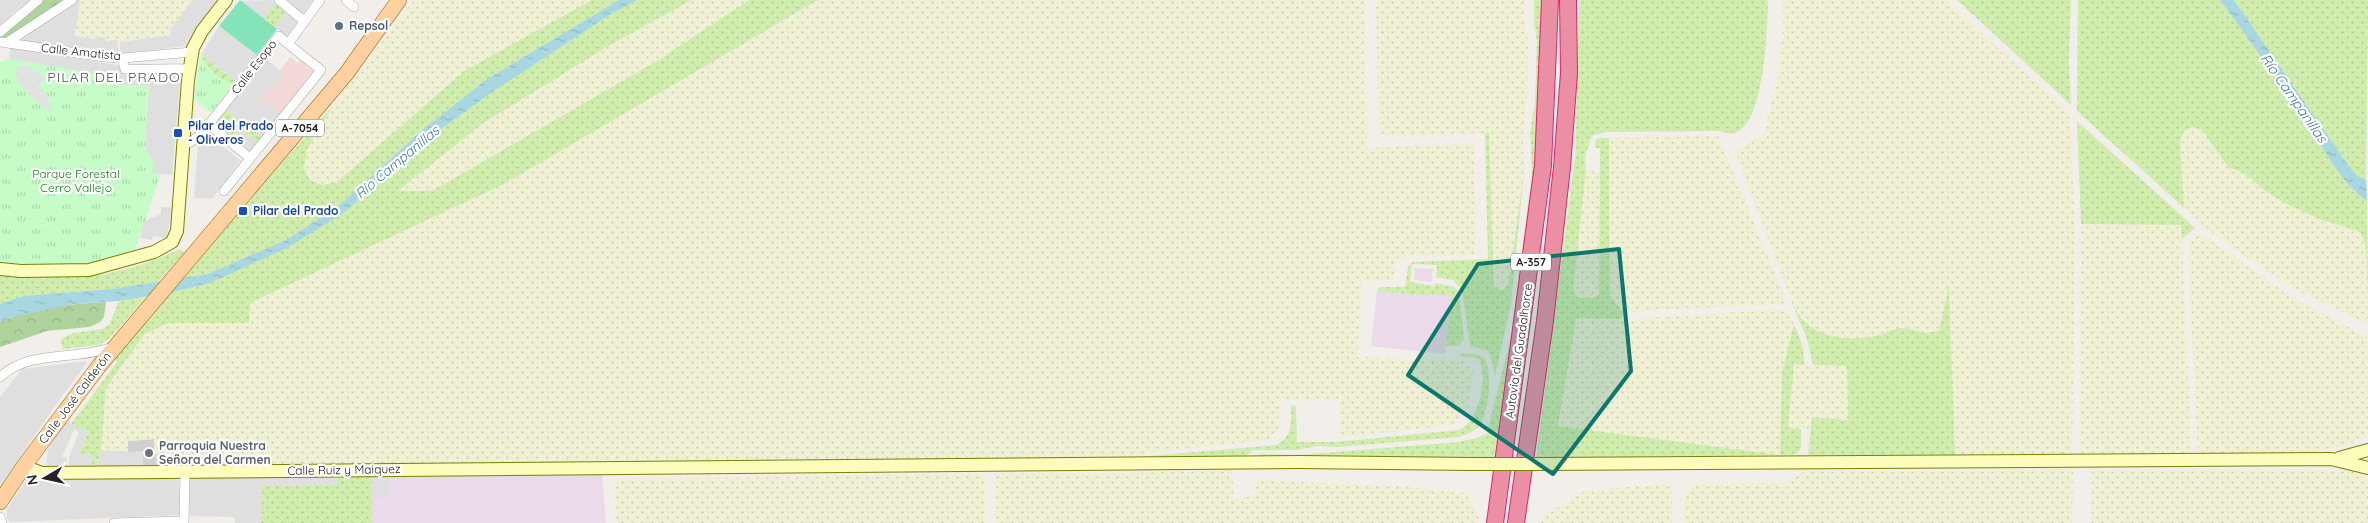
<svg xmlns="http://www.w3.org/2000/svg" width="2368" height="523" viewBox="0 0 2368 523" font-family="Quicksand,sans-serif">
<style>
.residential{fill:#e0dfdf}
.commercial{fill:#f3d8d8}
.industrial{fill:#ebdae9}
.religious{fill:#d0d0d0}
.farmland{fill:url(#farmland-dots)}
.grass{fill:url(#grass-dots)}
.forest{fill:url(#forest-crowns)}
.park{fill:url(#park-tufts)}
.garden{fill:url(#garden-furrows)}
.pitch{fill:#85e3ba}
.parking{fill:#e2e2e2}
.water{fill:url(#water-ripples)}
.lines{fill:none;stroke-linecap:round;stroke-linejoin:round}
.street-casing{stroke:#a9a9a9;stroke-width:10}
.secondary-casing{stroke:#7a8101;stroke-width:14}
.primary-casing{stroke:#a06200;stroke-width:16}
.highway-casing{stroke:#e2236f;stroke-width:18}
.street{stroke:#fff;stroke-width:9}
.secondary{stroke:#fcfcbd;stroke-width:12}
.primary{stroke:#ffd1a1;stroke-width:15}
.highway{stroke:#eb8fa5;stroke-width:16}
.secondary-bridge-casing{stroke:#7a8101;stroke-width:14;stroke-linecap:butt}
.secondary-bridge{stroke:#fcfcbd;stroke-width:12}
.marked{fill:#0f766e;fill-opacity:0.2;stroke:#0f766e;stroke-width:4;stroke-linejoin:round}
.service-dot{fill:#5c6f8a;stroke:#fff;stroke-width:2}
.transit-dot{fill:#1a4fb4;stroke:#fff;stroke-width:2}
.worship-dot{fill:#6b7280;stroke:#fff;stroke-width:2}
.labels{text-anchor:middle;stroke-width:4.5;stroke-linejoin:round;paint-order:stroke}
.shield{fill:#fff;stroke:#646464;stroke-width:1}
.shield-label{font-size:11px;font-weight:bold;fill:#222}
.service-label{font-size:12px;font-weight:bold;fill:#4e5e75;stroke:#fff;text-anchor:start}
.street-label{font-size:12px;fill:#222;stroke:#fff}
.transit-label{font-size:12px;font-weight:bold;fill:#164399;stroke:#fff;text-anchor:start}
.park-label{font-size:12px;fill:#08880c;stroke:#fff}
.worship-label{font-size:12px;font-weight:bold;fill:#5b616d;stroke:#fff;text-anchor:start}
.neighbourhood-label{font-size:14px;letter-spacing:1px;fill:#555;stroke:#fff}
.water-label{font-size:14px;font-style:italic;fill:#437aa6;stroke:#fff}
</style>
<defs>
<pattern id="farmland-dots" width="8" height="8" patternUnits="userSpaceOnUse" patternTransform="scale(1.25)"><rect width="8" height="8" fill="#f0f1d4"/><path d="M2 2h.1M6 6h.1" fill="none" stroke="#ceceb6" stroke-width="1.8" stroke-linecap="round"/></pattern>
<pattern id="grass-dots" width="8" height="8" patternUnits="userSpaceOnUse" patternTransform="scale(1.25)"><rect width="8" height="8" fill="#d0edae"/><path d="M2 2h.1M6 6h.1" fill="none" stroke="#b2cb95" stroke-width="1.8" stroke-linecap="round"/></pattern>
<pattern id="forest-crowns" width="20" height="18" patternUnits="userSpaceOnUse" patternTransform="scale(1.25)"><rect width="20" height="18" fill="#afd39c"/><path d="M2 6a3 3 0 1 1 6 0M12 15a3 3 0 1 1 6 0" fill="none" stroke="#96b586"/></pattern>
<pattern id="park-tufts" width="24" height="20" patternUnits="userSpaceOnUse" patternTransform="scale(1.25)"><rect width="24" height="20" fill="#c6fcc7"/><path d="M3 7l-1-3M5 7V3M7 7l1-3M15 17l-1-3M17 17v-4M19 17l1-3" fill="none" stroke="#aad8ab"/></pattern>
<pattern id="garden-furrows" width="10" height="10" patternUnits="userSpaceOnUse" patternTransform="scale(1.25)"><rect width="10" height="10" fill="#d0edae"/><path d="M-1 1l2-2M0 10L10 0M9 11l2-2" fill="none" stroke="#b2cb95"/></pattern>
<pattern id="water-ripples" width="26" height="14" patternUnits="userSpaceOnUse" patternTransform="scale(1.25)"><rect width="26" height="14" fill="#a8d7e1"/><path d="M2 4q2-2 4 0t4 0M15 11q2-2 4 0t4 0" fill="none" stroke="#90b8c1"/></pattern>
</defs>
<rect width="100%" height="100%" fill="#f2eee9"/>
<path class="residential" d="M 0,0 L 33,0 L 11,14 L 13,17 L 0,29 Z
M 73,0 L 80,0 L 75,36 L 95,39 L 96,37 L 105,37 L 106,41 L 117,39 L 119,52 L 107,53 L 19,41 Z
M 193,0 L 216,0 L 184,46 L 121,54 L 119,42 L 170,35 L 170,29 Z
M 273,0 L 276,3 L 264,19 L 241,1 Z
M 283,0 L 313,0 L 302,15 Z
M 286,12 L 298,21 L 287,36 L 275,27 Z
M 219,26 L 257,55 L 235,82 L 201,55 Z
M 10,47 L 122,66 L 181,70 L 172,175 L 152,173 L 145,145 L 149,86 L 119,85 L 119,78 L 9,59 Z
M 266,59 L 283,73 L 263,99 L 280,113 L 262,136 L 226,110 Z
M 240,129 L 257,142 L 250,151 L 233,137 Z
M 209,131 L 222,141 L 220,144 L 240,160 L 212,199 L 194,198 L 198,145 Z
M 161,207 L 172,207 L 167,238 L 153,236 L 152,240 L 140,238 L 144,221 L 161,214 Z
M 86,361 L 87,363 L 60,399 L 0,486 L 0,397 L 3,393 L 22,369 Z
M 66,421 L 88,432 L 79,453 L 93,455 L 91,467 L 69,467 L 69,457 L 79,432 L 74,430 L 62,457 L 67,457 L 67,467 L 46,467 L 48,449 Z
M 154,439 L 163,453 L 164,458 L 251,457 L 251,465 L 97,467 L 101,450 L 128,451 Z
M 338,473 L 338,485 L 262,486 L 261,523 L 235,523 L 234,517 L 190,516 L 189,480 L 191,478 Z
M 372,475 L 389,475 L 389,497 L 372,497 Z
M 174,478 L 179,481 L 180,512 L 178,515 L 11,522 L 7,519 L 7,509 L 27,479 Z"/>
<path class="commercial" d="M 290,57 L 298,63 L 300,60 L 313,71 L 280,113 L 262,99 L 283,73 L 280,70 Z"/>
<path class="industrial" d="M 1415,268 L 1433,269 L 1432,282 L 1414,280 Z
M 1377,291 L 1428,296 L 1429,293 L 1451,296 L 1445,354 L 1371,346 Z
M 389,475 L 602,475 L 606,523 L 372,523 L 372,497 L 389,497 Z"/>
<path class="religious" d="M 154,439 L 156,466 L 143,467 L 143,451 L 128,452 L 128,441 Z"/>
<path class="farmland" d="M 80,0 L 193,0 L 170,29 L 171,35 L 119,42 L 119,39 L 106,41 L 105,37 L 96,37 L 95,39 L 75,36 Z
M 414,0 L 592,0 L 464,71 L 337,182 L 322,185 L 310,180 L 304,169 L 307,149 L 334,104 Z
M 692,0 L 749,0 L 657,61 L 432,191 L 398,191 L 482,124 L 610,45 Z
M 818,0 L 1365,0 L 1367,148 L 1474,144 L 1476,255 L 1408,256 L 1396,263 L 1394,280 L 1362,281 L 1357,357 L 1466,361 L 1473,370 L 1468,407 L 1454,425 L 1340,437 L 1340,399 L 1280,400 L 1279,428 L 1273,437 L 1266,440 L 1145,453 L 1137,457 L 251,465 L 250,457 L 163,458 L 163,453 L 154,454 L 154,439 L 128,441 L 128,451 L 101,450 L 106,388 L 145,334 L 168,323 L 249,323 L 250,303 L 504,184 Z
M 1376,0 L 1525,0 L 1525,25 L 1528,40 L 1527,99 L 1523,136 L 1524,172 L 1508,284 L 1503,291 L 1494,286 L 1489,133 L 1379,136 Z
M 1783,0 L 1946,0 L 2070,114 L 2075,236 L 2072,456 L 1955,456 L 1948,289 L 1939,330 L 1928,334 L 1901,328 L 1878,335 L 1862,338 L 1832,337 L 1818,332 L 1804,321 L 1792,303 L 1735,150 L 1763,136 L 1778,77 L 1783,27 Z
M 2191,127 L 2202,130 L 2229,168 L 2240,170 L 2266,192 L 2327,222 L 2347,225 L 2361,233 L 2366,247 L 2368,324 L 2299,291 L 2267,271 L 2204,227 L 2184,208 L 2180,144 L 2183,132 Z
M 1718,136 L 1783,293 L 1784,304 L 1623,312 L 1610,296 L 1609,138 Z
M 1586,170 L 1600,171 L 1599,295 L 1593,298 L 1578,298 L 1573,291 Z
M 2081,224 L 2181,225 L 2192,455 L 2080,456 Z
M 2200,233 L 2293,298 L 2367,337 L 2368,432 L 2366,436 L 2350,444 L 2313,453 L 2198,455 L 2188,251 L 2191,240 Z
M 1783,309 L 1790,313 L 1794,324 L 1782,373 L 1780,455 L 1558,427 L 1576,318 L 1634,319 Z
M 1794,364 L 1847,366 L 1848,420 L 1813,417 L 1810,429 L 1788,427 Z
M 2073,468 L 2072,523 L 1684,523 L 1684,497 L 1693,484 L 1784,483 L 1805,471 L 1942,472 Z
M 1232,470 L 1234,499 L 1254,496 L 1257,480 L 1409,487 L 1466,493 L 1479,518 L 1478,523 L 995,523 L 995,473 L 1096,474 Z
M 2358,470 L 2368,482 L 2368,523 L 2091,523 L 2092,471 Z
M 985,474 L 985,523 L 616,523 L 614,479 Z
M 1672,483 L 1672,523 L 1540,523 L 1542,517 L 1585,491 Z"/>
<path class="grass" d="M 592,0 L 619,0 L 487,79 L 421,131 L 340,205 L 286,240 L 209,274 L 181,279 L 334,104 L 307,149 L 304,169 L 310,180 L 322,185 L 337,182 L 464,71 Z
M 637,0 L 692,0 L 610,45 L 482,124 L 398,191 L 432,191 L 657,61 L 749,0 L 818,0 L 504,184 L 250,303 L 249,323 L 168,323 L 145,334 L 106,388 L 101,450 L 97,467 L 91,467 L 93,455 L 79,453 L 88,432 L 71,424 L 117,362 L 113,358 L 168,293 L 210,283 L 345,212 L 427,139 L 494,91 L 611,14 Z
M 1534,0 L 1542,0 L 1536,172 L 1499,458 L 1254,459 L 1258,455 L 1263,454 L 1299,455 L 1458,442 L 1477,438 L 1487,433 L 1511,337 L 1532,172 L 1530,133 L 1535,100 L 1537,41 L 1534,23 Z
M 1579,0 L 1768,0 C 1767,25 1766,153 1720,131 L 1605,132 L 1592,136 L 1585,156 L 1586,170 L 1573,291 L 1578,298 L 1593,298 L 1599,295 L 1600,148 L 1595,148 L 1595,142 L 1598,138 L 1609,138 L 1610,296 L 1623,312 L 1621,319 L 1576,318 L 1558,426 L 1780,455 L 1782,373 L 1794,324 C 1800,337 1805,350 1804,365 L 1794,364 L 1788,427 L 1801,429 L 1801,447 L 1797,454 L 1780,455 L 1536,458 L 1575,158 Z
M 1957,0 L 2071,0 L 2069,64 L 2071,105 Z
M 2078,0 L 2220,0 C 2250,40 2278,81 2307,123 C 2325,150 2339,181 2367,201 L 2368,303 L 2366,247 L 2361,233 C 2347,225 2339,226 2325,221 C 2305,213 2284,204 2267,192 C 2252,182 2247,171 2229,168 L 2202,130 L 2191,127 L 2183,132 L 2180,144 L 2184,208 L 2077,111 Z
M 2234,0 L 2368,0 L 2366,180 L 2356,175 L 2346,162 Z
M 276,3 L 287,11 L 275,27 L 264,19 Z
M 226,110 L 262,136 L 257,142 L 240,129 L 233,137 L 215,123 Z
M 2077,121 L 2195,228 L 2182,239 L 2181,225 L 2081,224 Z
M 1485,133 L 1489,133 L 1494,286 L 1502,291 L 1508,284 L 1524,172 L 1511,304 L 1495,376 L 1492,362 L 1488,351 L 1471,346 L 1469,340 L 1462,290 L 1453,280 L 1436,277 L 1437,265 L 1412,264 L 1410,282 L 1435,286 L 1435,283 L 1454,287 L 1459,293 L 1464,339 L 1458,346 L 1446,346 L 1451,296 L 1429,294 L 1429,296 L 1377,291 L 1379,287 L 1405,287 L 1408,267 L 1413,262 L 1488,259 Z
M 180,249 L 184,253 L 158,282 L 111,289 L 23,296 L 0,304 L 0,273 C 31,275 65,279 96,275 C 125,272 154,261 180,249 Z
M 1949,286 L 1955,456 L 1808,455 L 1812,417 L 1848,420 L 1847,366 L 1813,365 L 1807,339 L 1792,303 C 1796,309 1800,317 1805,322 C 1824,340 1855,341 1879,335 C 1886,333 1894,328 1901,328 C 1918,328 1920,337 1939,330 Z
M 146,297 L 108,340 L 98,345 L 63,349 L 61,339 L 73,333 L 102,329 L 109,325 L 119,301 Z
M 1460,353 C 1466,354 1477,353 1483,357 C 1494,366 1488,415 1480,425 C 1474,432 1467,434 1459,437 L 1336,447 L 1317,446 L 1297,450 L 1252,450 L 1247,456 L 1238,459 L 1137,457 L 1277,445 C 1293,435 1291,423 1291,405 L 1296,406 L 1297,442 L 1336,442 L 1459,430 C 1480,419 1489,378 1478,358 L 1461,356 Z
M 338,473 L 372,475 L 372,523 L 261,523 L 262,486 L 338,485 Z"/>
<path class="forest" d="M 43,0 L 67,0 L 6,39 L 0,37 L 0,35 Z
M 106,302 L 104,317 L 100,322 L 89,327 L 47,331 L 0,347 L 0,322 C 31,307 72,304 106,302 Z"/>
<path class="park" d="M 201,55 L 235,82 L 211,113 L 194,99 Z
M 9,59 L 120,78 L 119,85 L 149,86 L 145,145 L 150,158 L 154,159 L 152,173 L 161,174 L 135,250 L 92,263 L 78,265 L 0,263 L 0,62 Z"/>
<path class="garden" d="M 201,55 L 235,82 L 235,83 C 222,83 205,66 201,55 Z"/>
<path class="pitch" d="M 240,0 L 277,29 L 257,55 L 219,26 Z"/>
<path class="parking" d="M 19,66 L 29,66 L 44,78 L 38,86 L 47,96 L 52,108 L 50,111 L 41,106 L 19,83 L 15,70 Z"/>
<path class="water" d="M 619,0 L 637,0 L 611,14 L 494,91 L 427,139 L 345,212 L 287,248 L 210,283 L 168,293 L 119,301 L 74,304 L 11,317 L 0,322 L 0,304 L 23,296 L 111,289 L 208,274 L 286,240 L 340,205 L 421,131 L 487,79 Z
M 2220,0 L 2234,0 L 2346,162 L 2356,175 L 2366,180 L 2367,201 C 2339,181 2325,150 2307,123 C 2278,81 2250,40 2220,0 Z"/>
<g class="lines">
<g class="street-casing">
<path id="street" d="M 279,0 L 304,21
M 346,0 L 354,7
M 0,32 L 38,0
M 0,42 L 105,57 L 122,58 L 192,52
M 6,43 L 72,0
M 122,58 L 125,69 C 147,70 167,68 189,69
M 208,124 L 250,158
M 184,143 L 191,142 L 201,134 L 279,36 L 288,44 L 320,0
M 224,191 L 321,70 L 288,44
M 0,377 C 30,349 75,361 113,347
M 0,517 L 2,523
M 114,523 L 184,521
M 184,523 L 185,473"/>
</g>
<g class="secondary-casing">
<path id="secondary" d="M 0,269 L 21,271 L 89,270 L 154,252 L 172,242 L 177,231 L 188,80 L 193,48 L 202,31 L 226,0
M 2339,458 L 2368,450
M 1541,464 L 2331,459 L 2368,468
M 24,466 L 42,473 L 1300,462 L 1471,464"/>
</g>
<g class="primary-casing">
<path id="primary" d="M 0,502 L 24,466 L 99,366 L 346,74 L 399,0"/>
</g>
<g class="highway-casing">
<path id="highway" d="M 1495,523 L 1543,165 L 1550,0
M 1516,523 L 1545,321 L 1562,167 L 1569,73 L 1568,0"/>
</g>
<use href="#street" class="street"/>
<use href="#secondary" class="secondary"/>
<use href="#primary" class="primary"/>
<use href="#highway" class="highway"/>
<g class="secondary-bridge-casing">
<path id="secondary-bridge" d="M 1471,464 L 1541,464"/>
</g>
<use href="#secondary-bridge" class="secondary-bridge"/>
</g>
<path class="marked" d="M 1619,249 L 1631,371 L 1553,474 L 1408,375 L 1478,264 Z"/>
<circle class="service-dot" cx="339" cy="26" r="5"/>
<g class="transit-dot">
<rect x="173" y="128" width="10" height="10" rx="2.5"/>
<rect x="238" y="206" width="10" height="10" rx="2.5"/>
</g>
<circle class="worship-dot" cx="149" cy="453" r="5"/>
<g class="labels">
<g class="shield">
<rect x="276" y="119.5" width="48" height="17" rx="4"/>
<rect x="1511" y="253.5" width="40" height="17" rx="4"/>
</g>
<g class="shield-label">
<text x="300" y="132">A-7054</text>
<text x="1531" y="266">A-357</text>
</g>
<g class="service-label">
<text x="349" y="30">Repsol</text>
</g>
<g class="street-label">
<text transform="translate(81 52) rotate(6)" y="4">Calle Amatista</text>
<text transform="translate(254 67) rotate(-52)" y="4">Calle Esopo</text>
<text transform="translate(1519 351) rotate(-82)" y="4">Autovía del Guadalhorce</text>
<text transform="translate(75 398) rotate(-53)" y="4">Calle José Calderón</text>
<text transform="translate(344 470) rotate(-1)" y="4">Calle Ruiz y Maiquez</text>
</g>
<g class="transit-label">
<text x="188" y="130">Pilar del Prado<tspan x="188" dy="14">- Oliveros</tspan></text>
<text x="253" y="215">Pilar del Prado</text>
</g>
<g class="park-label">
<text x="76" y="178">Parque Forestal<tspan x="76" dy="14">Cerro Vallejo</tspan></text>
</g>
<g class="worship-label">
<text x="159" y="450">Parroquia Nuestra<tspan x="159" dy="14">Señora del Carmen</tspan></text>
</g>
<g class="neighbourhood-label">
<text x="114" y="82">PILAR DEL PRADO</text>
</g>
<g class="water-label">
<text transform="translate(2294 98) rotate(55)" y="5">Río Campanillas</text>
<text transform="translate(397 162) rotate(-40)" y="5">Río Campanillas</text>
</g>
</g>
<g transform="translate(45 478) rotate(261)" stroke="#ffffff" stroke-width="4" paint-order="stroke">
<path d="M0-4L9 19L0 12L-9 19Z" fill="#222222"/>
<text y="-8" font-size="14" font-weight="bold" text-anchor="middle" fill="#222222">N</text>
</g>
</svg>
